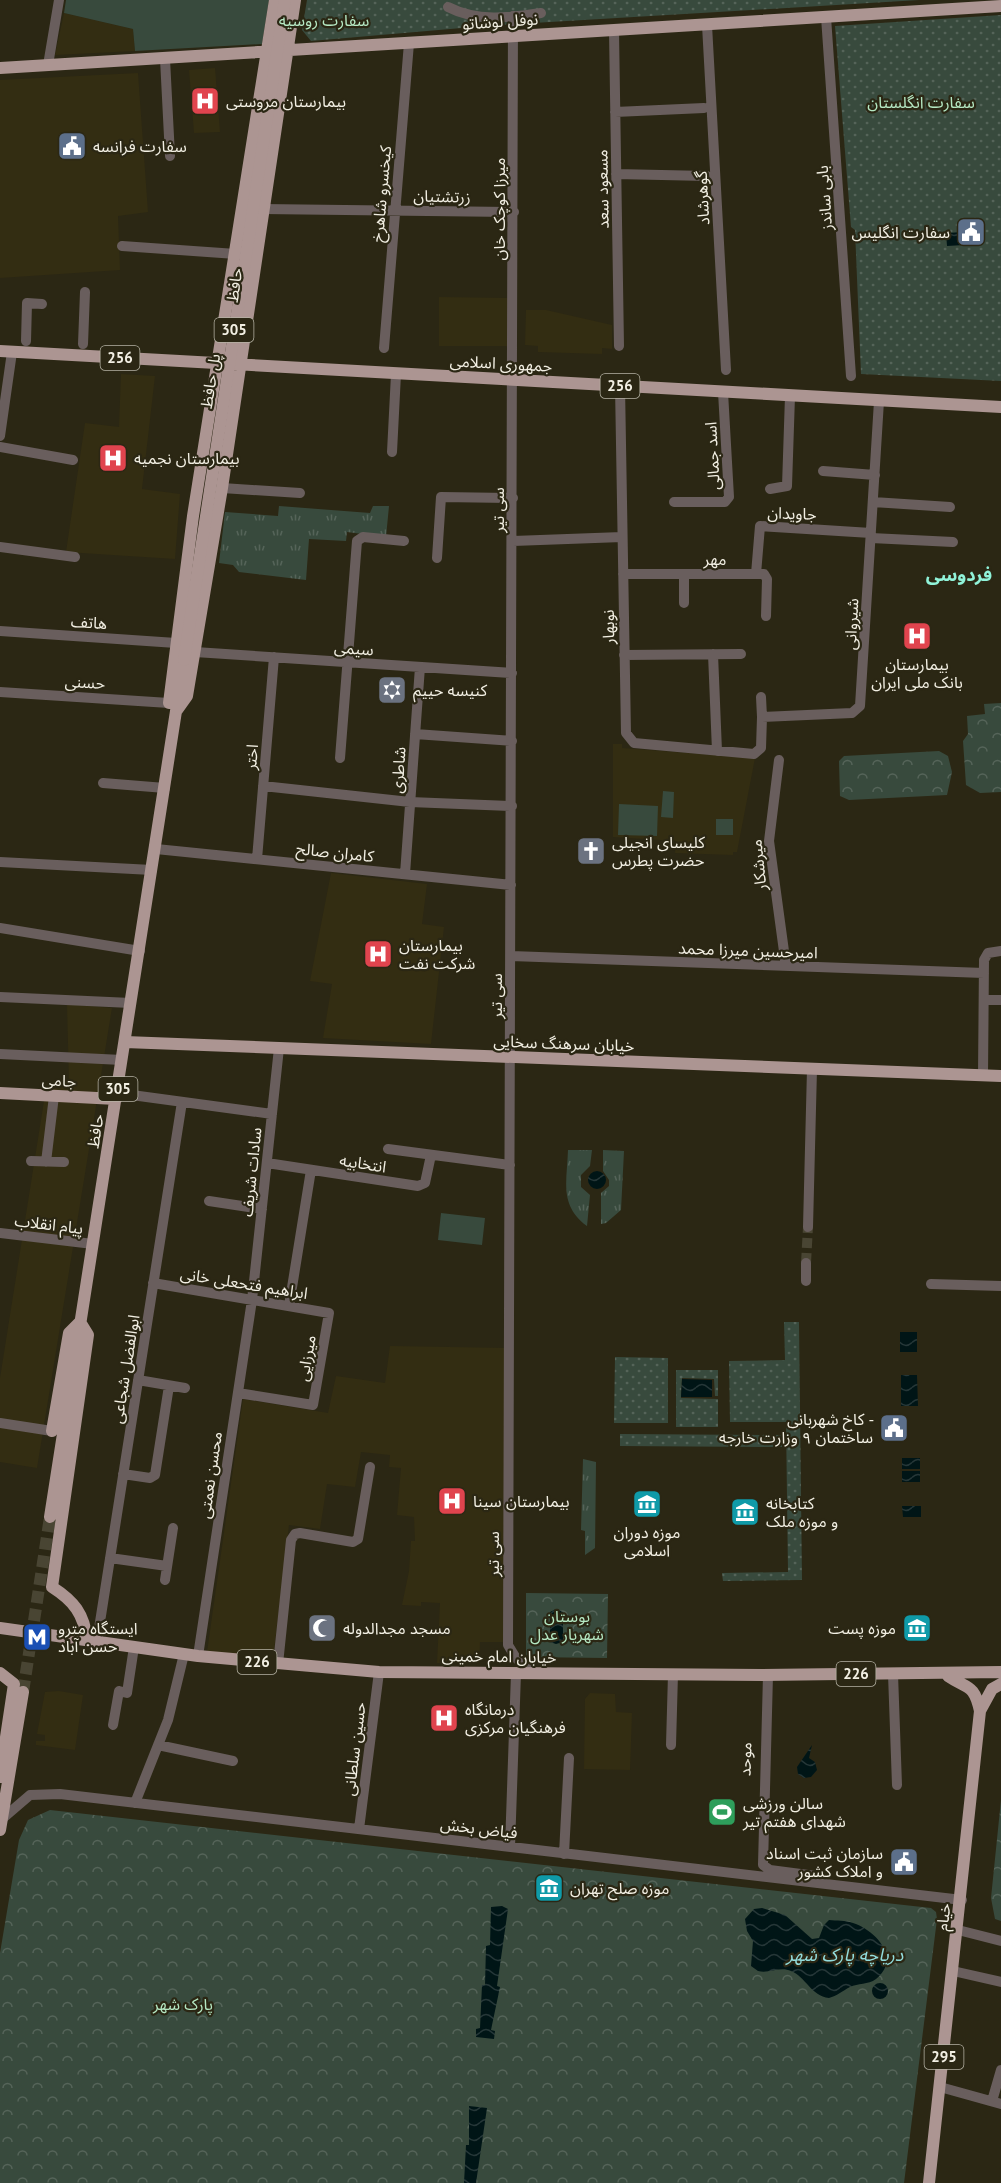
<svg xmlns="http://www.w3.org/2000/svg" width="1001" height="2183" viewBox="0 0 1001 2183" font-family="'PT Sans','Noto Sans Arabic',sans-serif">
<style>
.built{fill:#332d12}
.grass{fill:url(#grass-tufts)}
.park{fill:url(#park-crowns)}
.garden{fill:url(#garden-dots)}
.pitch{fill:#384a3d}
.water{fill:url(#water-waves)}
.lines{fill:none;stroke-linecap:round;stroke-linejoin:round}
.minor-tunnel{stroke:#494533;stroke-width:10;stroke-dasharray:10 5;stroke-linecap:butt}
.major-tunnel{stroke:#494533;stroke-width:12;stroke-dasharray:12 6;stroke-linecap:butt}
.minor{stroke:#695e5d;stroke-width:10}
.major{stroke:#ac9592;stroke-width:12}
.major-bridge{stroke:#ac9592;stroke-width:12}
.labels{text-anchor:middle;stroke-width:4.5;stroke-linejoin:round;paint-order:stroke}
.shield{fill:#2b2714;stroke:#b6b3a5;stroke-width:1.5}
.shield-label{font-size:15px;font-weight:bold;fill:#f2efe3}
.park-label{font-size:16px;fill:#b5e8c3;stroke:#2b2714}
.street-label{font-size:16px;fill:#f2efe3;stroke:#2b2714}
.poi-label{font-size:16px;fill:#f2efe3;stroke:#2b2714;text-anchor:start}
.neighbourhood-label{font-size:18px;font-weight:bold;fill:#90f3d9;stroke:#2b2714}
.water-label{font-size:18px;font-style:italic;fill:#92dcdc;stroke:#2b2714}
</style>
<defs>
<pattern id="grass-tufts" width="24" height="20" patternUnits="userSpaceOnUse" patternTransform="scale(1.5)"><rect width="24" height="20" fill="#384a3d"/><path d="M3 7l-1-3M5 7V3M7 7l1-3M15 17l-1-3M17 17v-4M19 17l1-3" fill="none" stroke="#556459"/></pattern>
<pattern id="park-crowns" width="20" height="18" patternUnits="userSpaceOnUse" patternTransform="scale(1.5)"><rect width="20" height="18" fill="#384a3d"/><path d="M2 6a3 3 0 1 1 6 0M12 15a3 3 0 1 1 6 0" fill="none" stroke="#556459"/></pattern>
<pattern id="garden-dots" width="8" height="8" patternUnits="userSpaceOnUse" patternTransform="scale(1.5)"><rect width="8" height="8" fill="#384a3d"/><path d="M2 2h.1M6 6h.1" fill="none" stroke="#556459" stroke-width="1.8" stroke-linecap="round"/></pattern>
<pattern id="water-waves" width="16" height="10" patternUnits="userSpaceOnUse" patternTransform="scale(1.5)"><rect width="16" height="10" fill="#001516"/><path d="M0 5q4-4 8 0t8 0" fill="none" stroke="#263738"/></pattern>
</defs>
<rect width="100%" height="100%" fill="#2b2714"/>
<path class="built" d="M 64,13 L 133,29 L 135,51 L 55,55 Z
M 215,68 L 220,132 L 194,133 L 189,70 Z
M 138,73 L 148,212 L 118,216 L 120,270 L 0,278 L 0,80 Z
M 439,297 L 508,298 L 507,346 L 439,346 Z
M 526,310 L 546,310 L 612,325 L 612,349 L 602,348 L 602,354 L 538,352 L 538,346 L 525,345 Z
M 121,374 L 155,376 L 142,489 L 180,494 L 175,559 L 66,552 L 85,423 L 119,427 Z
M 613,744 L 622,744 L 622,748 L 755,758 L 737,852 L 733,852 L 733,855 L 675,853 L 676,841 L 613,837 Z
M 331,873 L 427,884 L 422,924 L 444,927 L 431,1044 L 323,1038 L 332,984 L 310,981 Z
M 67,1004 L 112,1008 L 37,1468 L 0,1462 L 0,1378 L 47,1082 L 69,1083 Z
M 390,1346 L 509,1348 L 503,1642 L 480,1642 L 479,1663 L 437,1663 L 440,1603 L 421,1602 L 421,1606 L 402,1605 L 409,1571 L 411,1541 L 415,1541 L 414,1517 L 397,1515 L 401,1468 L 389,1467 L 390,1455 L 361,1452 L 355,1487 L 327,1484 L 320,1529 L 289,1525 L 273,1659 L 207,1652 L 243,1399 L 328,1413 L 336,1376 L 385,1383 Z
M 59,1691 L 83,1695 L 75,1750 L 36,1745 L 36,1741 L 45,1741 L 45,1735 L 37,1734 L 45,1692 Z
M 590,1693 L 615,1694 L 616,1712 L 632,1713 L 630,1770 L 584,1769 L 585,1699 Z"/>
<path class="grass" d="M 279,506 L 370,513 L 373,506 L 389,506 L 386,537 L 347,532 L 346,541 L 309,539 L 306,580 L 239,572 L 233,565 L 219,563 L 225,512 L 278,516 Z
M 568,1150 L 592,1150 L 590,1166 L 581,1175 L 581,1187 L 590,1195 L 587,1226 C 559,1205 567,1182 568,1150 Z
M 603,1150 L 624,1151 L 621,1210 L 606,1223 L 601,1224 L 601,1193 L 609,1186 L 609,1180 L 603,1171 Z
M 583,1459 L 596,1462 L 595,1548 L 585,1555 L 585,1531 L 581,1530 Z"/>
<path class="park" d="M 1001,703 L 1001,792 L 980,793 L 966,785 L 963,741 L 968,734 L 967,716 L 985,714 L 984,704 Z
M 939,751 L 948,756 L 952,772 L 947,795 L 849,800 L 840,796 L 839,761 L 844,756 Z
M 526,1593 L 608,1594 L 607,1658 L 526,1657 Z
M 1001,1800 L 1001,1921 L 995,1919 L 991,1898 Z
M 50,1810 L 931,1908 L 936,1912 L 937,1919 L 904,2183 L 0,2183 L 0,1953 L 19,1840 L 28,1820 Z"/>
<path class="garden" d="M 307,0 L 919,0 L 485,26 L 311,41 L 302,30 Z
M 1001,15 L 1001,381 L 861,374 L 855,230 L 851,227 L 835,26 Z
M 784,1322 L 799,1322 L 802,1580 L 723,1581 L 722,1573 L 788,1572 L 786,1422 L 730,1422 L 729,1361 L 785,1360 Z
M 615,1357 L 668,1358 L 668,1423 L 614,1423 Z
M 676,1370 L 718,1370 L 718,1396 L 715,1396 L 714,1379 L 682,1378 L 681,1398 L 718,1399 L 718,1427 L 676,1427 Z
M 620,1434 L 783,1435 L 782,1447 L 620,1446 Z"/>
<path class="pitch" d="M 66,0 L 269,0 L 262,44 L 135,51 L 133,29 L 64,13 Z
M 663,791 L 674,792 L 673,818 L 661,817 Z
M 619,804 L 658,806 L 657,836 L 618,835 Z
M 716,819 L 733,819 L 733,835 L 716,835 Z
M 441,1213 L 485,1218 L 482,1245 L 438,1240 Z"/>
<path class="water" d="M 964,232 L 964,245 L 947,246 L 946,233 Z
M588 1180a9 9 0 1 1 18 0a9 9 0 1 1-18 0Z
M 900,1332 L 917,1332 L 917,1352 L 900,1352 Z
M 901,1375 L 917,1375 L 918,1406 L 901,1406 Z
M 682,1379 L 712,1380 L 712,1397 L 681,1397 Z
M 902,1458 L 920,1458 L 920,1469 L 902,1469 Z
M 902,1471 L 920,1471 L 920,1482 L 902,1482 Z
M 902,1506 L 921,1506 L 921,1517 L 903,1517 Z
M 556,1609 L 563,1612 L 563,1642 L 556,1644 L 550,1642 L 550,1612 Z
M 812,1745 L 809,1758 L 815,1762 L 817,1770 L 811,1777 L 804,1778 L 798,1774 L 797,1767 Z
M 502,1906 L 508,1909 L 497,1986 L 500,1987 L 491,2030 L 495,2031 L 494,2039 L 476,2037 L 476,2029 L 480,2028 L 482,1985 L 485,1985 L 486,1946 L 490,1945 L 491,1907 Z
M 762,1908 L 785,1915 L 812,1939 L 819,1938 L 824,1925 L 829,1920 C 837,1921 845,1920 853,1923 C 875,1930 902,1958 876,1979 C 868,1985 858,1983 850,1987 C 842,1991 837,1996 829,1998 C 811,1996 806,1977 791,1971 C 780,1966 769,1974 758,1971 L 751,1966 L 753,1941 L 747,1931 L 745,1919 L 754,1909 Z
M872 1991a8 8 0 1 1 16 0a8 8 0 1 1-16 0Z
M 469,2106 L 487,2108 L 476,2183 L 464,2183 L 466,2145 L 469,2145 Z"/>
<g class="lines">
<path class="minor-tunnel" d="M 806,1263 L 808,1227"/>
<path class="major-tunnel" d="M 23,1692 L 50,1517"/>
<path class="minor" d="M 448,7 C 477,22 509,18 541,13
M 513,16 L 508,1645 L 516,1658 L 533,1673
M 826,17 L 851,376
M 707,25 L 726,370
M 614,31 L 619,346
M 165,59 L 170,156
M 48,65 L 59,0
M 615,112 L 704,108
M 616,174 L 707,176
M 262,209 L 514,212
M 122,246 L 236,254
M 26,341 L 27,303 L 42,304
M 83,344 L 85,292
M 384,348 L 409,43
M 620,386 L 626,733 L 634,743 L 754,754 L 761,748 L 762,717 L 852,713 L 860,706 L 879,401
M 0,436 L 12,352
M 0,447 L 73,460
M 392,452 L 396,374
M 823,471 L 875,475
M 222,488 L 300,493
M 770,489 L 787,486 L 790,396
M 674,502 L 725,502 L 729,497 L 723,392
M 873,502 L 950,507
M 871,538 L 953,542
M 513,541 L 622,537
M 0,547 L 75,557
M 437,558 L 441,497 L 513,498
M 623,574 L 764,574 L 767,579 L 766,616
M 756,574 L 760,526 L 871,533
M 684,603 L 684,574
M 0,631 L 176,643
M 195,652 L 512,673
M 713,654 L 717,751
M 624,655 L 741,654
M 0,692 L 169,703
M 761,697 L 762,717
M 415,734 L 512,741
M 340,758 L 357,541 L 363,537 L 404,541
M 779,760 L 769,841 L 786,966
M 103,783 L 165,788
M 263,786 L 410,802 L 512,806
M 156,849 L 511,885
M 257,859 L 274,657
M 0,862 L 152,870
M 405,874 L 420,667
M 0,928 L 140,951
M 511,956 L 984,973
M 0,997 L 131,1003
M 984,1000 L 1001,1000
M 0,1054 L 122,1060
M 983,1075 L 984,960 L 988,953 L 1001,951
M 117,1093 L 272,1114
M 388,1149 L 510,1165
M 31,1161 L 64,1162
M 46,1162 L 54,1096
M 267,1163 L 418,1186 L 425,1183 L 431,1155
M 209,1201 L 262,1209
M 808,1227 L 812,1069
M 0,1233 L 93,1244
M 806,1281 L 806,1263
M 153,1283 L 329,1313 L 313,1405 L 238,1393
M 931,1284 L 1001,1286
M 289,1306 L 311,1170
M 138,1380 L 185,1388
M 0,1423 L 52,1431
M 123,1474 L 150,1478 L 155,1475 L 169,1386
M 110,1558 L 167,1566
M 165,1580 L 173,1528
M 97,1641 L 182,1102
M 198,1656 L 252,1300 L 279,1048
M 278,1664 L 291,1540 L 295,1534 L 300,1533 L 353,1542 L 358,1539 L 370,1467
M 893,1674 L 897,1785
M 768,1675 L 763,1865 L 770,1870 L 816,1876
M 113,1725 L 119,1691 L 127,1693 L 134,1647
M 158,1745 L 233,1761
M 671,1745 L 673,1674
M 135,1803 L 168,1720 L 184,1654
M 2,1819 L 30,1795 L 60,1794 L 962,1900
M 359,1829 L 379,1672
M 510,1847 L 516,1673
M 564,1854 L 569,1758
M 958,1930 L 1001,1941
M 953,1971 L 1001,1982
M 940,2087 L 1001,2104
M 992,2101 L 1001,2070"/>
<path class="major" d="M 0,68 L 1001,6
M 0,351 L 1001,407
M 174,703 L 169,703 L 193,516 L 275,0
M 177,710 L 187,696 L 222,488 L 295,0
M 125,1042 L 1001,1076
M 0,1093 L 116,1099
M 52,1431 L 69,1333 L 80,1322 L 88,1335 L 52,1587 C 74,1601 84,1614 87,1640
M 50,1517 L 184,660
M 0,1628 L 198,1656 L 379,1672 L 762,1675 L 1001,1672
M 0,1673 L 14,1684 L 0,1777
M 980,1711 L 992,1689 L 1001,1684
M 0,1830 L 23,1692
M 929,2183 L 980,1711 C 974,1683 967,1689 948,1676"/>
<path class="major-bridge" d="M 184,660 L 285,0"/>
</g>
<defs>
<g id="hospital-square" transform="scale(1.5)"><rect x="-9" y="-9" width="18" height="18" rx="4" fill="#e0444e" stroke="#2b2714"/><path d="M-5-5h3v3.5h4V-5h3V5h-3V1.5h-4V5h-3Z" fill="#fff"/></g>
<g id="civic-square" transform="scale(1.5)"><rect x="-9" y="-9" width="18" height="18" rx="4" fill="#5c6f8a" stroke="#2b2714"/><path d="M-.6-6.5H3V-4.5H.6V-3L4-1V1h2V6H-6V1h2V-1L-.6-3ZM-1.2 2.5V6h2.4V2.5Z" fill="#fff"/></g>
<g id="synagogue-square" transform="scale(1.5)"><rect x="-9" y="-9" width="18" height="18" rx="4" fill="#6b7280" stroke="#2b2714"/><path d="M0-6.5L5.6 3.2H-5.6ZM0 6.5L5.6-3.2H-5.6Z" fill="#fff"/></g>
<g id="church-square" transform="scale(1.5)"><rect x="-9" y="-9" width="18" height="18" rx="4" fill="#6b7280" stroke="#2b2714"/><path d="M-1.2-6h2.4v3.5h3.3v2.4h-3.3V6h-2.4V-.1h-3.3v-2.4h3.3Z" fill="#fff"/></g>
<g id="museum-square" transform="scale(1.5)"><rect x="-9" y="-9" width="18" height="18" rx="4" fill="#0f9aa8" stroke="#2b2714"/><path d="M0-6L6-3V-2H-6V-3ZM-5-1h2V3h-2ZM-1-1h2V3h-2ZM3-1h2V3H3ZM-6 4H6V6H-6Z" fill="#fff"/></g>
<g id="mosque-square" transform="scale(1.5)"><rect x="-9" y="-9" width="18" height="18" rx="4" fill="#6b7280" stroke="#2b2714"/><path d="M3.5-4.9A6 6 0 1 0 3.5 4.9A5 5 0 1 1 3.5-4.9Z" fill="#fff"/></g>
<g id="metro-square" transform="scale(1.5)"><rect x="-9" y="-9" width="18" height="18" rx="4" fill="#1a4fb4" stroke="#2b2714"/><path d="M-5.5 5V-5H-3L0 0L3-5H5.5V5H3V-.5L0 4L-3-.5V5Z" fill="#fff"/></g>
<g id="stadium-square" transform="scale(1.5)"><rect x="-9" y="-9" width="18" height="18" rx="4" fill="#2e9e5b" stroke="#2b2714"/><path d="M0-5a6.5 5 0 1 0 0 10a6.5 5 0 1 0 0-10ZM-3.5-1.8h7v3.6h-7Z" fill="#fff"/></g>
</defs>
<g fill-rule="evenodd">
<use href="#hospital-square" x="205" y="101"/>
<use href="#civic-square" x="72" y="146"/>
<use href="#civic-square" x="971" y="232"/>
<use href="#hospital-square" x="113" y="458"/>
<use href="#hospital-square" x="917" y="636"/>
<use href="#synagogue-square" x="392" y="690"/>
<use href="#church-square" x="591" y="851"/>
<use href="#hospital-square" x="378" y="954"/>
<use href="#civic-square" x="894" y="1428"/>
<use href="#hospital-square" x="452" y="1501"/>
<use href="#museum-square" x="647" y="1504"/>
<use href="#museum-square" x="745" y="1512"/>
<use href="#mosque-square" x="322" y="1628"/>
<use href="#museum-square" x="917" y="1628"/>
<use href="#metro-square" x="37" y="1637"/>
<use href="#hospital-square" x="444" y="1718"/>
<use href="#stadium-square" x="722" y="1812"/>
<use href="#civic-square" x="904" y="1862"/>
<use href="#museum-square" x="549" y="1888"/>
</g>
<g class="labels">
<g class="shield">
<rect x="214.5" y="318" width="39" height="24" rx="4.5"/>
<rect x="100.5" y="346" width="39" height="24" rx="4.5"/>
<rect x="600.5" y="374" width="39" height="24" rx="4.5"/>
<rect x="98.5" y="1077" width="39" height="24" rx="4.5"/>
<rect x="237.5" y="1650" width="39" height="24" rx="4.5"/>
<rect x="836.5" y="1662" width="39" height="24" rx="4.5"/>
<rect x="924.5" y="2045" width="39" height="24" rx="4.5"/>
</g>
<g class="shield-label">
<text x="234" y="335">305</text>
<text x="120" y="363">256</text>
<text x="620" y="391">256</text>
<text x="118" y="1094">305</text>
<text x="257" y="1667">226</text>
<text x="856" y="1679">226</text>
<text x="944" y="2062">295</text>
</g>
<g class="park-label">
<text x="324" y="26">سفارت روسیه</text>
<text x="921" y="108">سفارت انگلستان</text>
<text x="567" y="1622">بوستان<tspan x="567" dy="18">شهریار عدل</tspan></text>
<text x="183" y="2010">پارک شهر</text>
</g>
<g class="street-label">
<text transform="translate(500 21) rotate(-4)" y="6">نوفل لوشاتو</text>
<text transform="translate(602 189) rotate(-91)" y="6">مسعود سعد</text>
<text transform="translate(381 194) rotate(-85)" y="6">کیخسرو شاهرخ</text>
<text transform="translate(442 196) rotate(1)" y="6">زرتشتیان</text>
<text transform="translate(702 198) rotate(-93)" y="6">گوهرشاد</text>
<text transform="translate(824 198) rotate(-94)" y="6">بابی ساندز</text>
<text transform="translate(499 209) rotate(-90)" y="6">میرزا کوچک خان</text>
<text transform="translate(234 285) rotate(-82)" y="6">حافظ</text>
<text transform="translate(501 363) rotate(3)" y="6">جمهوری اسلامی</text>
<text transform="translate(210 381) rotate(-81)" y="6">پل حافظ</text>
<text transform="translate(712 456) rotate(-93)" y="6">اسد جمالی</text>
<text transform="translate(498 510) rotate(-90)" y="6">سی تیر</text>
<text transform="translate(792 513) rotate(2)" y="6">جاویدان</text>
<text x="715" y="565">مهر</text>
<text transform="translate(89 622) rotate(4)" y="6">هاتف</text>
<text transform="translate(851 624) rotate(-87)" y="6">شیروانی</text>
<text transform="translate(608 627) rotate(-91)" y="6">نوبهار</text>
<text transform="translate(354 648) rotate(4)" y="6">سیمی</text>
<text transform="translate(85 682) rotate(3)" y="6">حسنی</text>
<text transform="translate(251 757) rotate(-85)" y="6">اختر</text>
<text transform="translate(398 770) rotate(-86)" y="6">شاطری</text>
<text transform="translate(335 852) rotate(6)" y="6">کامران صالح</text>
<text transform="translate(758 865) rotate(-96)" y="6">میرشکار</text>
<text transform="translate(748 950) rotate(2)" y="6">امیرحسین میرزا محمد</text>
<text transform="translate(496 996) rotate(-90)" y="6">سی تیر</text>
<text transform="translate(564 1043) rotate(2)" y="6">خیابان سرهنگ سخایی</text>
<text transform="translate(59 1080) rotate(3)" y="6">جامی</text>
<text transform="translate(95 1131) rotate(-81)" y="6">حافظ</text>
<text transform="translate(363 1163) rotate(9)" y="6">انتخابیه</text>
<text transform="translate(251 1172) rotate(-84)" y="6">سادات شریف</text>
<text transform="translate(49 1224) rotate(7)" y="6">پیام انقلاب</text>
<text transform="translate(244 1283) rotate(9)" y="6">ابراهیم فتحعلی خانی</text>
<text transform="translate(306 1358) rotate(-80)" y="6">میرزایی</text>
<text transform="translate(125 1369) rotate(-81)" y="6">ابوالفضل شجاعی</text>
<text transform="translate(210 1475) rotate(-82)" y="6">محسن نعمتی</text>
<text transform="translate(493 1554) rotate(-90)" y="6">سی تیر</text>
<text transform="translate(499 1656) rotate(1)" y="6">خیابان امام خمینی</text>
<text transform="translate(354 1749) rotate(-83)" y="6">حسین سلطانی</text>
<text transform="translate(745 1759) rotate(-88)" y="6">موحد</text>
<text transform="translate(479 1828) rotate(7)" y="6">فیاض بخش</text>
<text transform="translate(943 1917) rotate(-83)" y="6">خیام</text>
</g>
<g class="poi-label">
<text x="226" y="107">بیمارستان مروستی</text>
<text x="93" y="152">سفارت فرانسه</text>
<text x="950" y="238" text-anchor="end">سفارت انگلیس</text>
<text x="134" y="464">بیمارستان نجمیه</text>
<text x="917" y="670" text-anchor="middle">بیمارستان<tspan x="917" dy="18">بانک ملی ایران</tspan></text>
<text x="413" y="696">کنیسه حییم</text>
<text x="612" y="848">کلیسای انجیلی<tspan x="612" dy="18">حضرت پطرس</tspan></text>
<text x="399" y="951">بیمارستان<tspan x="399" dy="18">شرکت نفت</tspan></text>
<text x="873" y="1425" text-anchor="end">کاخ شهربانی -<tspan x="873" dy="18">ساختمان ۹ وزارت خارجه</tspan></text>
<text x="473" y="1507">بیمارستان سینا</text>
<text x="766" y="1509">کتابخانه<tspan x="766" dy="18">و موزه ملک</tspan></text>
<text x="647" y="1538" text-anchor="middle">موزه دوران<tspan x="647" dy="18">اسلامی</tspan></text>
<text x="58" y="1634">ایستگاه مترو<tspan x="58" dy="18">حسن آباد</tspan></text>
<text x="343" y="1634">مسجد مجدالدوله</text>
<text x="896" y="1634" text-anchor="end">موزه پست</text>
<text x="465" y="1715">درمانگاه<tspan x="465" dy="18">فرهنگیان مرکزی</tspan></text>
<text x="743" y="1809">سالن ورزشی<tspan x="743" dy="18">شهدای هفتم تیر</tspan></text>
<text x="883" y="1859" text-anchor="end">سازمان ثبت اسناد<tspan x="883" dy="18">و املاک کشور</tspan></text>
<text x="570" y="1894">موزه صلح تهران</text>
</g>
<g class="neighbourhood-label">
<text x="959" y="581">فردوسی</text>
</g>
<g class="water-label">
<text x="845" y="1961">دریاچه پارک شهر</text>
</g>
</g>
</svg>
